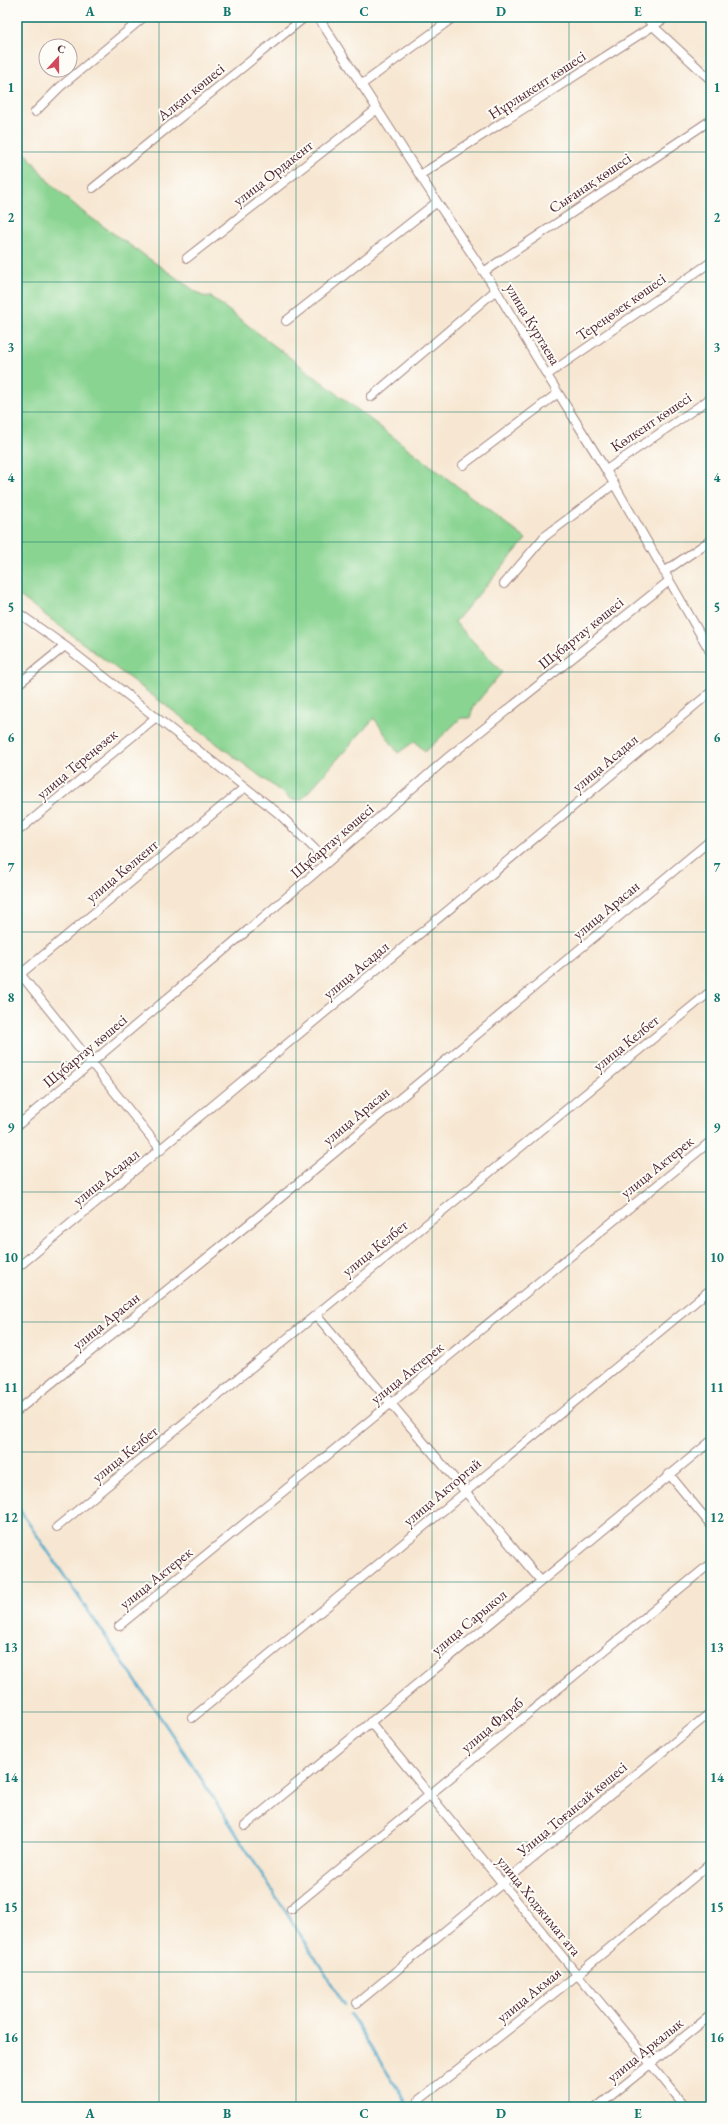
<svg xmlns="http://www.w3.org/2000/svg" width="728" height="2124" viewBox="0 0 728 2124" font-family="'EB Garamond',serif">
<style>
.green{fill:#89d491;stroke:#6a7a5e}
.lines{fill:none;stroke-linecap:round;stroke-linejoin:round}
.stream{stroke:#4ca8ca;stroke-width:2.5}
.street-casing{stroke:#a0837e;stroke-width:10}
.street{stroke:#fff;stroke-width:8}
.grid{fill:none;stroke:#0f766e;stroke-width:1;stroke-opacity:0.55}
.labels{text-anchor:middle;stroke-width:4;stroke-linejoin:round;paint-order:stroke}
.street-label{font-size:15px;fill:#4a1f2b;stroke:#fdfcf7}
.neatline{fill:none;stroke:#0f766e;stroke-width:1.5}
.grid-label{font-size:13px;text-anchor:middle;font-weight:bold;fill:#0f766e}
</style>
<rect width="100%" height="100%" fill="#fdfcf7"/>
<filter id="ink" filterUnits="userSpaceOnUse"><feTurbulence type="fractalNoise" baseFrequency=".025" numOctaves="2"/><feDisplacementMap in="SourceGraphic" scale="8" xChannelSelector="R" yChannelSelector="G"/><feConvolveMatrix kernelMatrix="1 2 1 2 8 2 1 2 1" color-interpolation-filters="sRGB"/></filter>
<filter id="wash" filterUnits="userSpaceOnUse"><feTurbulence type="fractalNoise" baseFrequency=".012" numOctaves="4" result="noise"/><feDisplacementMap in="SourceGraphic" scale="16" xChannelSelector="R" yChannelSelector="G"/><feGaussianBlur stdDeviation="0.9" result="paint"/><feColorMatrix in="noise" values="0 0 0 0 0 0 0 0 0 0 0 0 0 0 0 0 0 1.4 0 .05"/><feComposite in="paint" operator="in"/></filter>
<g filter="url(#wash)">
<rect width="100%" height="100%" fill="#f7e7d2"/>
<path class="green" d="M 17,142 L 48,181 L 83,212 L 202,296 L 211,297 L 526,539 L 455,622 L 502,672 L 473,707 L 470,718 L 461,718 L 425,752 L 415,741 L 398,753 L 374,718 L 302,799 L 292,800 L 17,594 Z"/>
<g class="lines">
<path class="stream" d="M 17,1506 L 188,1758 L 345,2005
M 350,2014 L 406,2102"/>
</g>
</g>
<g filter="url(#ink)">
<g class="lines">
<g class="street-casing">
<path id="street" d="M 318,17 L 437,202 L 496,290 L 547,375 L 606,470 L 711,653
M 646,17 L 653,26 L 711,80
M 361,85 L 454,17
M 35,112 L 60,87 L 144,17
M 420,175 L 667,17
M 93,188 L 305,17
M 187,258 L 377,109
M 485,271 L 711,120
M 286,321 L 437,202
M 547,375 L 711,262
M 371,397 L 496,290
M 463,465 L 558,393
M 606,470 L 711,398
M 664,572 L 711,540
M 504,584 L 544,537 L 614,484
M 17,612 L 65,646 L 278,813 L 328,862
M 17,685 L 65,646
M 17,832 L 155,718
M 18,971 L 161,1150
M 17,977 L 245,787
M 17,1126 L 328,862 L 446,759 L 669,581
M 17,1268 L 711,692
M 316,1315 L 541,1581
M 17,1411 L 250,1223 L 711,840
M 669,1474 L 711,1525
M 57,1527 L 711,991
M 119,1626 L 711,1141
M 192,1718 L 711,1289
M 370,1722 L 686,2107
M 245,1826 L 711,1441
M 291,1909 L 711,1563
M 357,2003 L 711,1712
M 419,2100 L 577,1975 L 711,1863
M 597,2107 L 711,2015"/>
</g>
<use href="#street" class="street"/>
</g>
</g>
<path class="grid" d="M 159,17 L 159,2107M 296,17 L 296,2107M 432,17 L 432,2107M 569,17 L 569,2107M 17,152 L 711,152M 17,282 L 711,282M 17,412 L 711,412M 17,542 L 711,542M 17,672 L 711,672M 17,802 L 711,802M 17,932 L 711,932M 17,1062 L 711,1062M 17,1192 L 711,1192M 17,1322 L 711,1322M 17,1452 L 711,1452M 17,1582 L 711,1582M 17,1712 L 711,1712M 17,1842 L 711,1842M 17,1972 L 711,1972"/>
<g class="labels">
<g class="street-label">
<text transform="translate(537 85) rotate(-33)" y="5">Нұрлыкент көшесі</text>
<text transform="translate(191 92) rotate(-39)" y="5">Алқап көшесі</text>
<text transform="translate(273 173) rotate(-38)" y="5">улица Ордакент</text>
<text transform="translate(590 183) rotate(-34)" y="5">Сығанақ көшесі</text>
<text transform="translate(621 307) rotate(-35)" y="5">Тереңөзек көшесі</text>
<text transform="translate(533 324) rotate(59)" y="5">улица Куртаева</text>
<text transform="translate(651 422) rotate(-34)" y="5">Көлкент көшесі</text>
<text transform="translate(581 633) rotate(-39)" y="5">Шұбартау көшесі</text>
<text transform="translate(605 763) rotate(-40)" y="5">улица Асадал</text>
<text transform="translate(77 764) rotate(-40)" y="5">улица Тереңөзек</text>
<text transform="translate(332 841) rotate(-41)" y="5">Шұбартау көшесі</text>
<text transform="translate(122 871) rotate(-40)" y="5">улица Көлкент</text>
<text transform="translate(606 910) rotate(-40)" y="5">улица Арасан</text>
<text transform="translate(356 970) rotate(-40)" y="5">улица Асадал</text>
<text transform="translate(626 1043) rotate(-39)" y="5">улица Келбет</text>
<text transform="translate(85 1051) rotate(-40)" y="5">Шұбартау көшесі</text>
<text transform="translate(356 1116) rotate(-40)" y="5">улица Арасан</text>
<text transform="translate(657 1167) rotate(-39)" y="5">улица Актерек</text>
<text transform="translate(106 1177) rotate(-39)" y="5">улица Асадал</text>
<text transform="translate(375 1248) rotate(-39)" y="5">улица Келбет</text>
<text transform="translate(106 1321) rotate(-39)" y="5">улица Арасан</text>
<text transform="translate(407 1373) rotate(-39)" y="5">улица Актерек</text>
<text transform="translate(125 1454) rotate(-39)" y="5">улица Келбет</text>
<text transform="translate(442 1492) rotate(-40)" y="5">улица Акторгай</text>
<text transform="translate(156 1578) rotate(-39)" y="5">улица Актерек</text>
<text transform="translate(469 1622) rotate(-40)" y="5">улица Сарыкол</text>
<text transform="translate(492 1725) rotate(-40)" y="5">улица Фараб</text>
<text transform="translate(572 1809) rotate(-40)" y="5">Улица Тоғансай көшесі</text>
<text transform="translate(539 1906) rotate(51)" y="5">улица Ходжимат ата</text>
<text transform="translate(529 1995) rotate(-39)" y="5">улица Акмая</text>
<text transform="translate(645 2050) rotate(-39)" y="5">улица Аркалык</text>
</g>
</g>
<rect width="728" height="2124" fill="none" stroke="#fdfcf7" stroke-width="44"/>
<g transform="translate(58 58) rotate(21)"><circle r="19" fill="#fdfcf7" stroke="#b5a4a5"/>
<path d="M0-3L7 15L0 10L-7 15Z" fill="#d1495b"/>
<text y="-6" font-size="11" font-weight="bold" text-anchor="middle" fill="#4a1f2b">С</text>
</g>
<rect x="22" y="22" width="684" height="2080" class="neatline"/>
<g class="grid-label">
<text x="90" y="16">A</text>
<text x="227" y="16">B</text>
<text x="364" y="16">C</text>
<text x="501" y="16">D</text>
<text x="638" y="16">E</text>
<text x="11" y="92">1</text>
<text x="717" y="92">1</text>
<text x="11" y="222">2</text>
<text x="717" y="222">2</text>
<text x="11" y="352">3</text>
<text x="717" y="352">3</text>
<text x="11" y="482">4</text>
<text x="717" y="482">4</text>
<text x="11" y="612">5</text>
<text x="717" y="612">5</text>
<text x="11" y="742">6</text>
<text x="717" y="742">6</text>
<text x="11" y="872">7</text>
<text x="717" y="872">7</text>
<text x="11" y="1002">8</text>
<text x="717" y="1002">8</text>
<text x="11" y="1132">9</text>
<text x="717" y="1132">9</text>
<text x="11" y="1262">10</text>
<text x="717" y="1262">10</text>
<text x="11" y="1392">11</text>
<text x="717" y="1392">11</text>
<text x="11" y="1522">12</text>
<text x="717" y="1522">12</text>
<text x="11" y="1652">13</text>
<text x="717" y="1652">13</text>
<text x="11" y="1782">14</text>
<text x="717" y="1782">14</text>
<text x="11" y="1912">15</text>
<text x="717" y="1912">15</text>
<text x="11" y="2042">16</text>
<text x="717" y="2042">16</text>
<text x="90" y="2118">A</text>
<text x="227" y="2118">B</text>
<text x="364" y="2118">C</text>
<text x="501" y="2118">D</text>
<text x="638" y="2118">E</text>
</g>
</svg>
